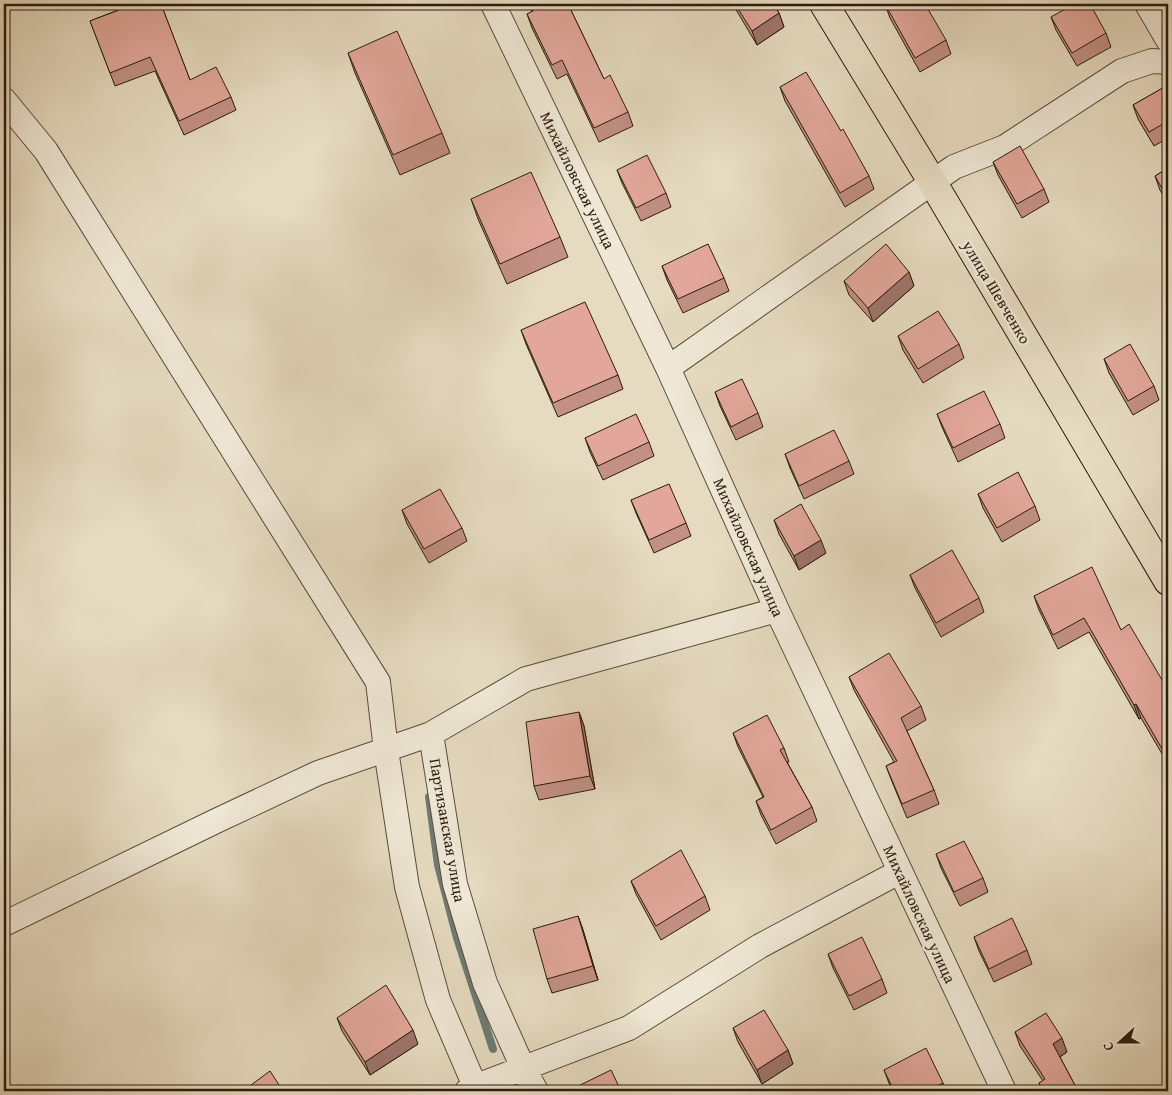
<svg xmlns="http://www.w3.org/2000/svg" width="1172" height="1095" viewBox="0 0 1172 1095" font-family="'Gentium Book Plus',serif">
<style>
.lines{fill:none;stroke-linecap:round;stroke-linejoin:round}
.stream{stroke:#6c7b74;stroke-width:8}
.minor-casing{stroke:#5a4c3a;stroke-width:26}
.primary-casing{stroke:#2b1c0d;stroke-width:30}
.minor{stroke:#efe8d6;stroke-width:24}
.primary{stroke:#e6dbc0;stroke-width:28}
.wall{fill:#c29084;stroke:#2b1c0d}
.shaded-wall{fill:#9e756c;stroke:#2b1c0d}
.building{fill:#e2a79a;stroke:#2b1c0d}
.labels{text-anchor:middle;stroke-width:5;stroke-linejoin:round;paint-order:stroke}
.street-label{font-size:16px;fill:#2b1c0d;stroke:#efe8d6}
</style>
<rect width="100%" height="100%" fill="#e6dbc0"/>
<filter id="stains"><feTurbulence type="fractalNoise" baseFrequency=".004" numOctaves="4"/><feColorMatrix values="0 0 0 0 .2 0 0 0 0 .09 0 0 0 0 .02 0 0 0 .5 -.17"/></filter>
<radialGradient id="worn" r=".72"><stop offset=".6" stop-color="#630" stop-opacity="0"/><stop offset="1" stop-color="#630" stop-opacity=".3"/></radialGradient>
<g class="lines">
<path class="stream" d="M 429,797 L 438,865 L 457,938 L 493,1049
M 507,1084 L 509,1091"/>
<g class="minor-casing">
<path id="minor" d="M 493,4 L 668,368 L 777,610 L 1004,1091
M 1147,4 L 1168,40
M 4,100 L 46,151 L 378,682 L 386,750 L 407,887 L 438,1000 L 477,1091
M 668,368 L 954,167 L 1005,147 L 1122,71 L 1152,61 L 1168,62
M 431,734 L 455,884 L 485,983 L 523,1068 L 536,1091
M 4,924 L 216,821 L 318,773 L 431,734 L 526,679 L 777,610
M 467,1091 L 474,1087 L 629,1028 L 760,946 L 899,872"/>
</g>
<g class="primary-casing">
<path id="primary" d="M 824,4 L 933,183 L 1168,581"/>
</g>
<use href="#minor" class="minor"/>
<use href="#primary" class="primary"/>
</g>
<path class="wall" d="M 116,4 L 161,4 L 190,80 L 231,97 L 236,110 L 184,135 L 155,71 L 115,86 L 90,21 L 118,10 Z
M 528,4 L 568,4 L 604,79 L 628,112 L 633,126 L 599,142 L 567,74 L 557,79 L 532,28 L 527,14 L 532,12 Z
M 733,4 L 773,4 L 779,13 L 784,27 L 757,45 L 735,8 Z
M 885,4 L 946,40 L 951,54 L 920,72 L 890,18 Z
M 1051,17 L 1106,33 L 1111,47 L 1077,66 L 1056,30 Z
M 348,53 L 442,133 L 450,153 L 400,175 L 355,73 Z
M 1168,85 L 1168,138 L 1154,146 L 1138,119 L 1133,105 Z
M 780,87 L 841,131 L 869,176 L 874,189 L 845,207 L 785,101 Z
M 993,162 L 1044,189 L 1049,202 L 1022,218 L 998,175 Z
M 1168,168 L 1168,204 L 1160,190 L 1155,176 Z
M 617,170 L 666,193 L 671,207 L 641,221 L 622,183 Z
M 471,199 L 560,237 L 568,257 L 507,284 L 478,219 Z
M 662,266 L 724,278 L 729,291 L 683,313 L 667,280 Z
M 909,272 L 914,286 L 873,322 L 849,295 L 844,281 Z
M 521,330 L 618,375 L 623,389 L 558,417 L 526,344 Z
M 898,336 L 959,344 L 964,358 L 923,383 L 903,350 Z
M 1104,359 L 1154,386 L 1159,400 L 1133,415 L 1109,373 Z
M 715,392 L 758,413 L 763,427 L 736,440 L 720,406 Z
M 937,414 L 1000,424 L 1005,438 L 958,462 L 942,427 Z
M 585,438 L 649,442 L 654,456 L 603,480 L 590,452 Z
M 785,454 L 849,461 L 854,474 L 804,499 L 790,468 Z
M 978,494 L 1035,506 L 1040,520 L 1002,542 L 983,508 Z
M 631,500 L 686,523 L 691,536 L 654,553 L 636,513 Z
M 402,510 L 462,528 L 467,541 L 429,563 L 407,524 Z
M 774,520 L 826,553 L 799,570 L 779,534 Z
M 910,575 L 979,598 L 984,612 L 941,637 L 915,588 Z
M 1034,596 L 1121,630 L 1168,690 L 1168,764 L 1141,718 L 1139,719 L 1089,632 L 1058,649 L 1039,610 Z
M 849,677 L 921,706 L 926,720 L 907,731 L 934,790 L 939,804 L 907,818 L 891,779 L 886,766 L 894,762 L 854,690 Z
M 579,712 L 584,726 L 595,789 L 539,800 L 534,786 Z
M 733,733 L 784,748 L 789,762 L 787,762 L 812,807 L 817,821 L 776,844 L 761,815 L 756,801 L 763,797 L 738,747 Z
M 936,854 L 983,878 L 988,892 L 960,906 L 941,868 Z
M 631,881 L 705,896 L 710,910 L 661,940 L 636,894 Z
M 578,916 L 583,930 L 598,980 L 552,993 L 547,979 Z
M 974,937 L 1027,950 L 1032,964 L 994,982 L 979,951 Z
M 828,954 L 882,979 L 887,993 L 854,1010 L 833,968 Z
M 337,1018 L 418,1044 L 370,1075 L 342,1031 Z
M 733,1028 L 788,1050 L 793,1064 L 762,1084 L 738,1042 Z
M 1015,1032 L 1067,1052 L 1060,1057 L 1078,1091 L 1042,1091 L 1039,1083 L 1043,1081 L 1020,1046 Z
M 884,1070 L 943,1083 L 946,1091 L 892,1091 Z"/>
<path class="shaded-wall" d="M 779,13 L 784,27 L 757,45 L 752,31 Z
M 909,272 L 914,286 L 873,322 L 868,308 Z
M 821,540 L 826,553 L 799,570 L 794,556 Z
M 1136,704 L 1141,718 L 1139,719 L 1134,705 Z
M 579,712 L 584,726 L 595,789 L 590,776 Z
M 578,916 L 583,930 L 598,980 L 593,966 Z
M 413,1030 L 418,1044 L 370,1075 L 365,1062 Z
M 1062,1038 L 1067,1052 L 1058,1058 L 1053,1044 Z
M 788,1050 L 793,1064 L 762,1084 L 757,1070 Z"/>
<path class="building" d="M 116,4 L 161,4 L 190,80 L 216,67 L 231,97 L 179,121 L 150,57 L 110,73 L 90,21 L 119,10 Z
M 529,4 L 568,4 L 604,79 L 610,75 L 628,112 L 594,128 L 562,60 L 552,65 L 527,14 L 533,11 Z
M 735,4 L 773,4 L 779,13 L 752,31 Z
M 885,4 L 925,4 L 946,40 L 915,58 Z
M 1074,4 L 1090,4 L 1106,33 L 1072,53 L 1051,17 Z
M 397,31 L 442,133 L 393,155 L 348,53 Z
M 806,72 L 841,131 L 843,129 L 869,176 L 840,193 L 780,87 Z
M 1168,85 L 1168,121 L 1149,132 L 1133,105 Z
M 1020,146 L 1044,189 L 1017,204 L 993,162 Z
M 647,155 L 666,193 L 636,208 L 617,170 Z
M 1168,168 L 1168,199 L 1155,176 Z
M 531,172 L 560,237 L 500,264 L 471,199 Z
M 708,244 L 724,278 L 678,299 L 662,266 Z
M 886,244 L 909,272 L 868,308 L 844,281 Z
M 585,302 L 618,375 L 553,403 L 521,330 Z
M 938,311 L 959,344 L 918,369 L 898,336 Z
M 1130,344 L 1154,386 L 1128,401 L 1104,359 Z
M 742,379 L 758,413 L 731,427 L 715,392 Z
M 984,391 L 1000,424 L 953,448 L 937,414 Z
M 636,414 L 649,442 L 598,466 L 585,438 Z
M 834,430 L 849,461 L 799,486 L 785,454 Z
M 1018,472 L 1035,506 L 997,528 L 978,494 Z
M 669,484 L 686,523 L 649,540 L 631,500 Z
M 440,489 L 462,528 L 424,549 L 402,510 Z
M 801,504 L 821,540 L 794,556 L 774,520 Z
M 952,550 L 979,598 L 936,623 L 910,575 Z
M 1092,567 L 1121,630 L 1129,624 L 1168,690 L 1168,759 L 1136,704 L 1134,705 L 1084,618 L 1053,635 L 1034,596 Z
M 889,653 L 921,706 L 901,718 L 934,790 L 902,804 L 886,766 L 897,761 L 849,677 Z
M 579,712 L 590,776 L 534,786 L 526,722 Z
M 767,715 L 784,748 L 780,750 L 812,807 L 771,830 L 756,801 L 764,797 L 733,733 Z
M 964,841 L 983,878 L 954,892 L 936,854 Z
M 681,850 L 705,896 L 656,926 L 631,881 Z
M 578,916 L 593,966 L 547,979 L 533,929 Z
M 1012,918 L 1027,950 L 989,969 L 974,937 Z
M 862,937 L 882,979 L 849,996 L 828,954 Z
M 386,985 L 413,1030 L 365,1062 L 337,1018 Z
M 764,1010 L 788,1050 L 757,1070 L 733,1028 Z
M 1046,1013 L 1062,1038 L 1053,1044 L 1078,1091 L 1043,1091 L 1039,1083 L 1045,1079 L 1015,1032 Z
M 926,1048 L 943,1083 L 927,1091 L 894,1091 L 884,1070 Z
M 611,1070 L 621,1091 L 568,1091 Z
M 270,1071 L 283,1091 L 243,1091 Z"/>
<g class="labels">
<g class="street-label">
<text transform="translate(578 180) rotate(64)" y="6">Михайловская улица</text>
<text transform="translate(997 292) rotate(59)" y="6">улица Шевченко</text>
<text transform="translate(749 547) rotate(66)" y="6">Михайловская улица</text>
<text transform="translate(448 830) rotate(80)" y="6">Партизанская улица</text>
<text transform="translate(920 914) rotate(65)" y="6">Михайловская улица</text>
</g>
</g>
<rect width="1172" height="1095" fill="none" stroke="#e6dbc0" stroke-width="20"/>
<rect x="5" y="5" width="1162" height="1085" fill="none" stroke="#2b1c0d" stroke-width="2.5"/>
<rect x="10" y="10" width="1152" height="1075" fill="none" stroke="#2b1c0d"/>
<g transform="translate(1120 1042) rotate(249)" stroke="#efe8d6" stroke-width="4" paint-order="stroke">
<path d="M0-4L9 19L0 12L-9 19Z" fill="#2b1c0d"/>
<text y="-8" font-size="14" font-weight="bold" text-anchor="middle" fill="#2b1c0d">С</text>
</g>
<rect width="100%" height="100%" filter="url(#stains)"/>
<rect width="100%" height="100%" fill="url(#worn)"/>
</svg>
